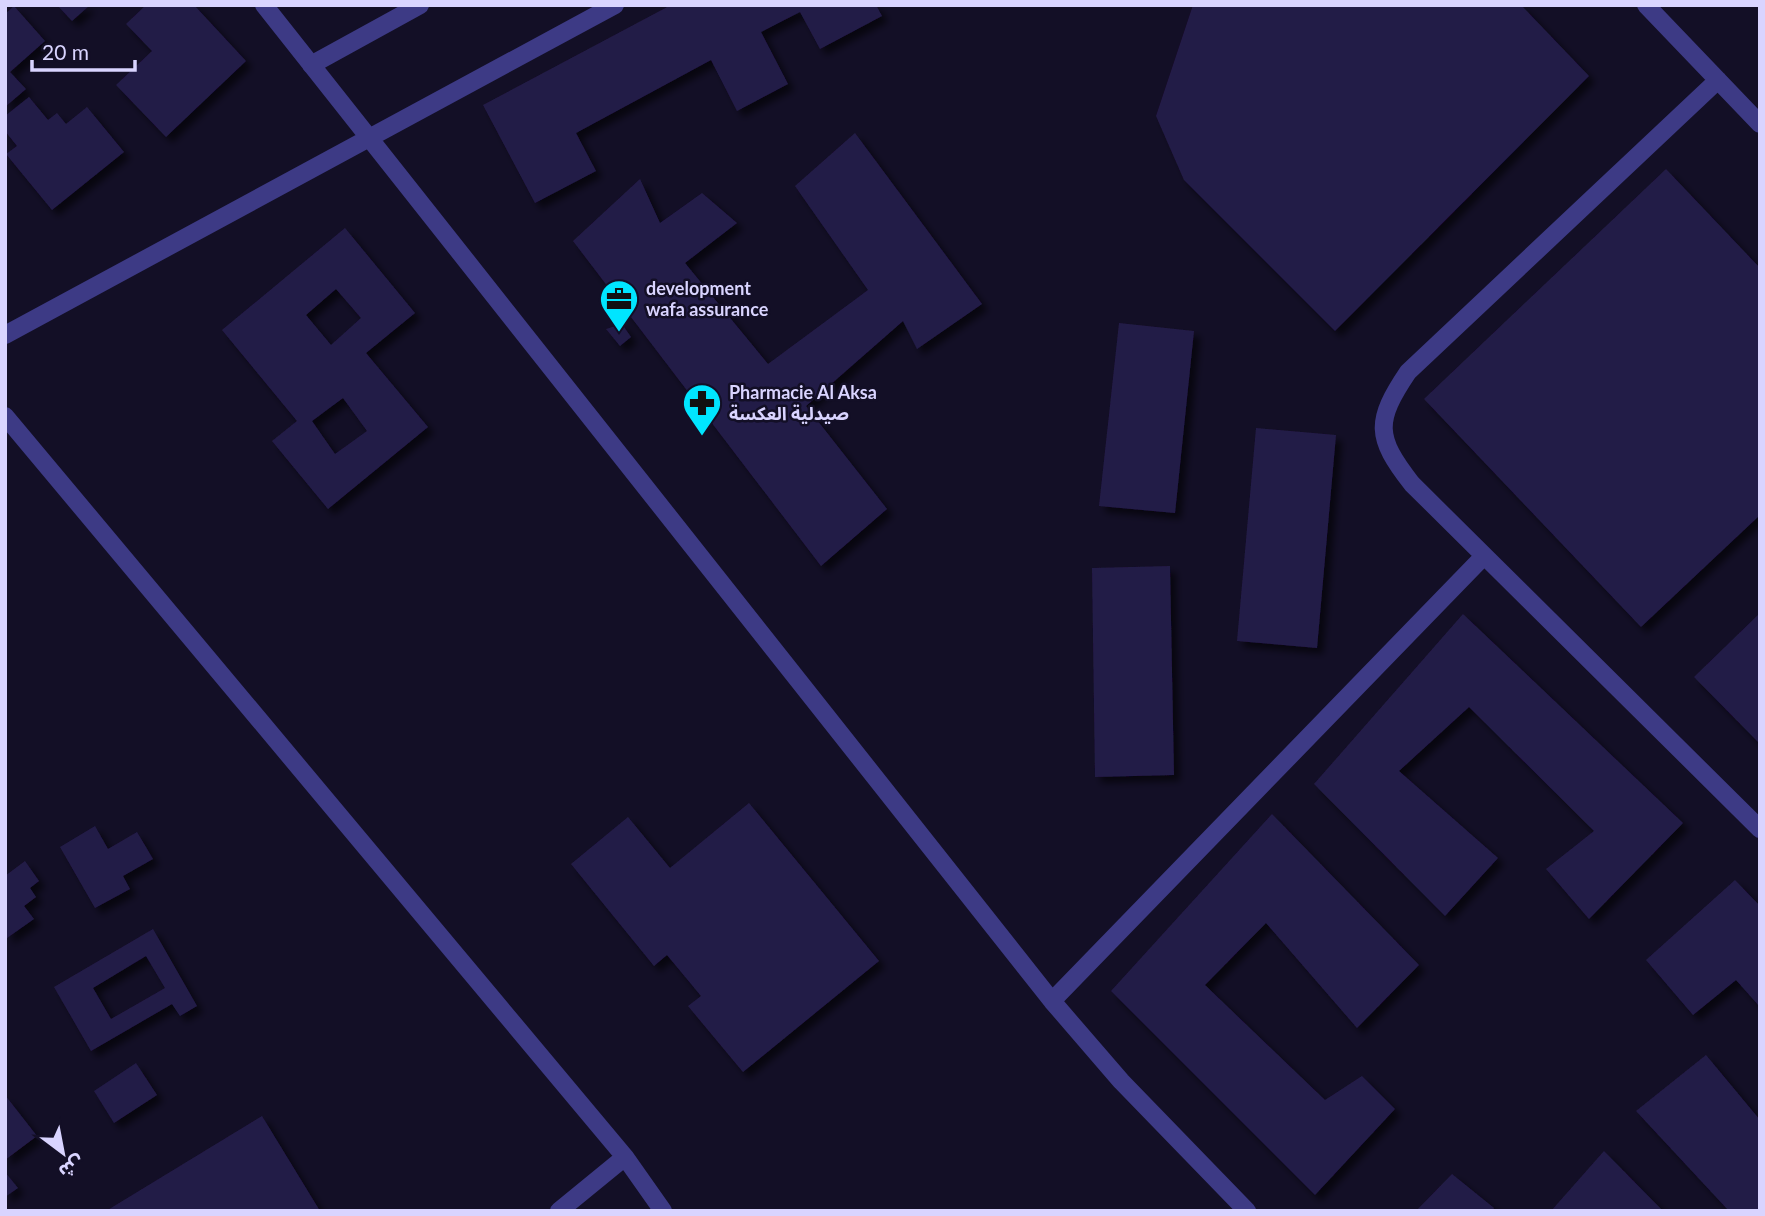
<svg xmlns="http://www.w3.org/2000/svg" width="1765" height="1216" viewBox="0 0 1765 1216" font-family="Lato,'Noto Sans Arabic',sans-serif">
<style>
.building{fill:#241b47;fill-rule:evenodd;filter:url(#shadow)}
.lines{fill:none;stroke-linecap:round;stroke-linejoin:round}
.minor{stroke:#3d3a85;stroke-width:18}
.labels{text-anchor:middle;stroke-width:5;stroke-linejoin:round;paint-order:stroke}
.poi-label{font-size:18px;font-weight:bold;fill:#d9d4ff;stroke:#130f26;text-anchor:start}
</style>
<defs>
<filter id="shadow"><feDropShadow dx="6" dy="6" stdDeviation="3.5" flood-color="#0009"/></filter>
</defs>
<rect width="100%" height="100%" fill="#130f26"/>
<path class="building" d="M 57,5 L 90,5 L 72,21 Z
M 146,5 L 194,5 L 246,61 L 166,137 L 116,85 L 152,51 L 126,24 Z
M 671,5 L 876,5 L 882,16 L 820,49 L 800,12 L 761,32 L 788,84 L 737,111 L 711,60 L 576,133 L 596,171 L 535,203 L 483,105 Z
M 1193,5 L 1521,5 L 1589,76 L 1335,331 L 1184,180 L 1156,116 Z
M 14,6 L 45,41 L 10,72 L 26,89 L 5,107 L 5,14 Z
M 29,97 L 48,120 L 57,113 L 66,124 L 87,107 L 124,152 L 52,210 L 6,154 L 17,146 L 5,131 L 5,116 Z
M 855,133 L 982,304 L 917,349 L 903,321 L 806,406 L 887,509 L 821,566 L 573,241 L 640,179 L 660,223 L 702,193 L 737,223 L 685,263 L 768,364 L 868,290 L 795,186 Z
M 1666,169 L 1760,268 L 1760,515 L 1641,627 L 1424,399 Z
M 345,228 L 415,313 L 366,353 L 428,427 L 328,509 L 272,441 L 297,421 L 222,330 ZM 336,289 L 361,318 L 331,345 L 306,315 ZM 343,398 L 367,431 L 335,454 L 312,421 Z
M 1119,323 L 1194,331 L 1175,513 L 1099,506 Z
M 622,324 L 631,337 L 620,346 L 606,329 Z
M 1256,428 L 1336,435 L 1317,648 L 1237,641 Z
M 1170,566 L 1174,775 L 1095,777 L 1092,568 Z
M 1760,613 L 1760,744 L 1694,677 Z
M 1463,614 L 1683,823 L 1589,919 L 1546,869 L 1594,831 L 1469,707 L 1399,771 L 1498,858 L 1445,916 L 1314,784 Z
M 749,803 L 879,961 L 743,1072 L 688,1006 L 701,996 L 667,955 L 654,966 L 571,864 L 628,817 L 670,868 Z
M 1272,814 L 1419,965 L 1357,1028 L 1266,923 L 1205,985 L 1325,1100 L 1362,1076 L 1395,1109 L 1315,1195 L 1111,991 Z
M 95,826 L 108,849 L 137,832 L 153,859 L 123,876 L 130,889 L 95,908 L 60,847 Z
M 25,861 L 39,881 L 30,888 L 36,897 L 24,906 L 34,919 L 7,938 L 5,876 Z
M 1735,880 L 1760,906 L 1760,1007 L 1736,980 L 1693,1015 L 1646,960 Z
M 153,929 L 197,1006 L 180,1016 L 172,1004 L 91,1051 L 54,987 ZM 146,956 L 165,988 L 111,1019 L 93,988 Z
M 1706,1055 L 1760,1120 L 1760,1211 L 1729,1211 L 1636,1111 Z
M 136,1063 L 157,1095 L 114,1123 L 94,1091 Z
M 5,1095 L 37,1136 L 5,1160 Z
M 262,1116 L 320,1211 L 106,1211 Z
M 1604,1151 L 1663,1211 L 1551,1211 Z
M 5,1172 L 18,1188 L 5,1197 Z
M 1452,1174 L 1494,1208 L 1492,1211 L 1416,1211 Z"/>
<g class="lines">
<path class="minor" d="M 264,5 L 1052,1001 L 1121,1081 L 1247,1211
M 1646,5 L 1760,124
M 311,65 L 420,5
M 1718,80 L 1408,372 C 1375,421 1375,437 1412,484 L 1760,829
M 5,335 L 615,5
M 5,416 L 625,1157 L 663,1211
M 1052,1001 L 1483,557
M 559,1211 L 625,1157"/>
</g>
<defs>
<g id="office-pin" transform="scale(2.0125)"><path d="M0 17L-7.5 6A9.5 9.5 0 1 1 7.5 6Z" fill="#00e5ff" stroke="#130f26"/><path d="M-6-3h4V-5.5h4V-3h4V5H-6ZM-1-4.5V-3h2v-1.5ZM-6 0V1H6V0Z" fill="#111"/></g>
<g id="pharmacy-pin" transform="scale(2.0125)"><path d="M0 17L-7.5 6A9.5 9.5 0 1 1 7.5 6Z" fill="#00e5ff" stroke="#130f26"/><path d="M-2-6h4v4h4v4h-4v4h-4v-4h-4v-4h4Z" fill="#111"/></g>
</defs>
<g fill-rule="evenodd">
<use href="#office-pin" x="619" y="299"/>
<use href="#pharmacy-pin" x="702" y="403"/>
</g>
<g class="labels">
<g class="poi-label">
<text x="646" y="295">development<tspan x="646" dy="21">wafa assurance</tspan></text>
<text x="729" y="399">Pharmacie Al Aksa<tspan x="729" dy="21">صيدلية العكسة</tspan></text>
</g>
</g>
<rect width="1765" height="1216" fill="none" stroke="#d9d4ff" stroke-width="14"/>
<g transform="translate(63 1153) rotate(148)" stroke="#130f26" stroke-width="5" paint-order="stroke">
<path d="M0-5L12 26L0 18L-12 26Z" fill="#d9d4ff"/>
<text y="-10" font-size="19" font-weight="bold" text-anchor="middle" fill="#d9d4ff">ش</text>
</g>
<path d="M32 60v10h103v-10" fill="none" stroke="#d9d4ff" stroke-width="3.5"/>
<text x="42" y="60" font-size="21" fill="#d9d4ff" stroke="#130f26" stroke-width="5" paint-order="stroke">20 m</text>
</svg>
